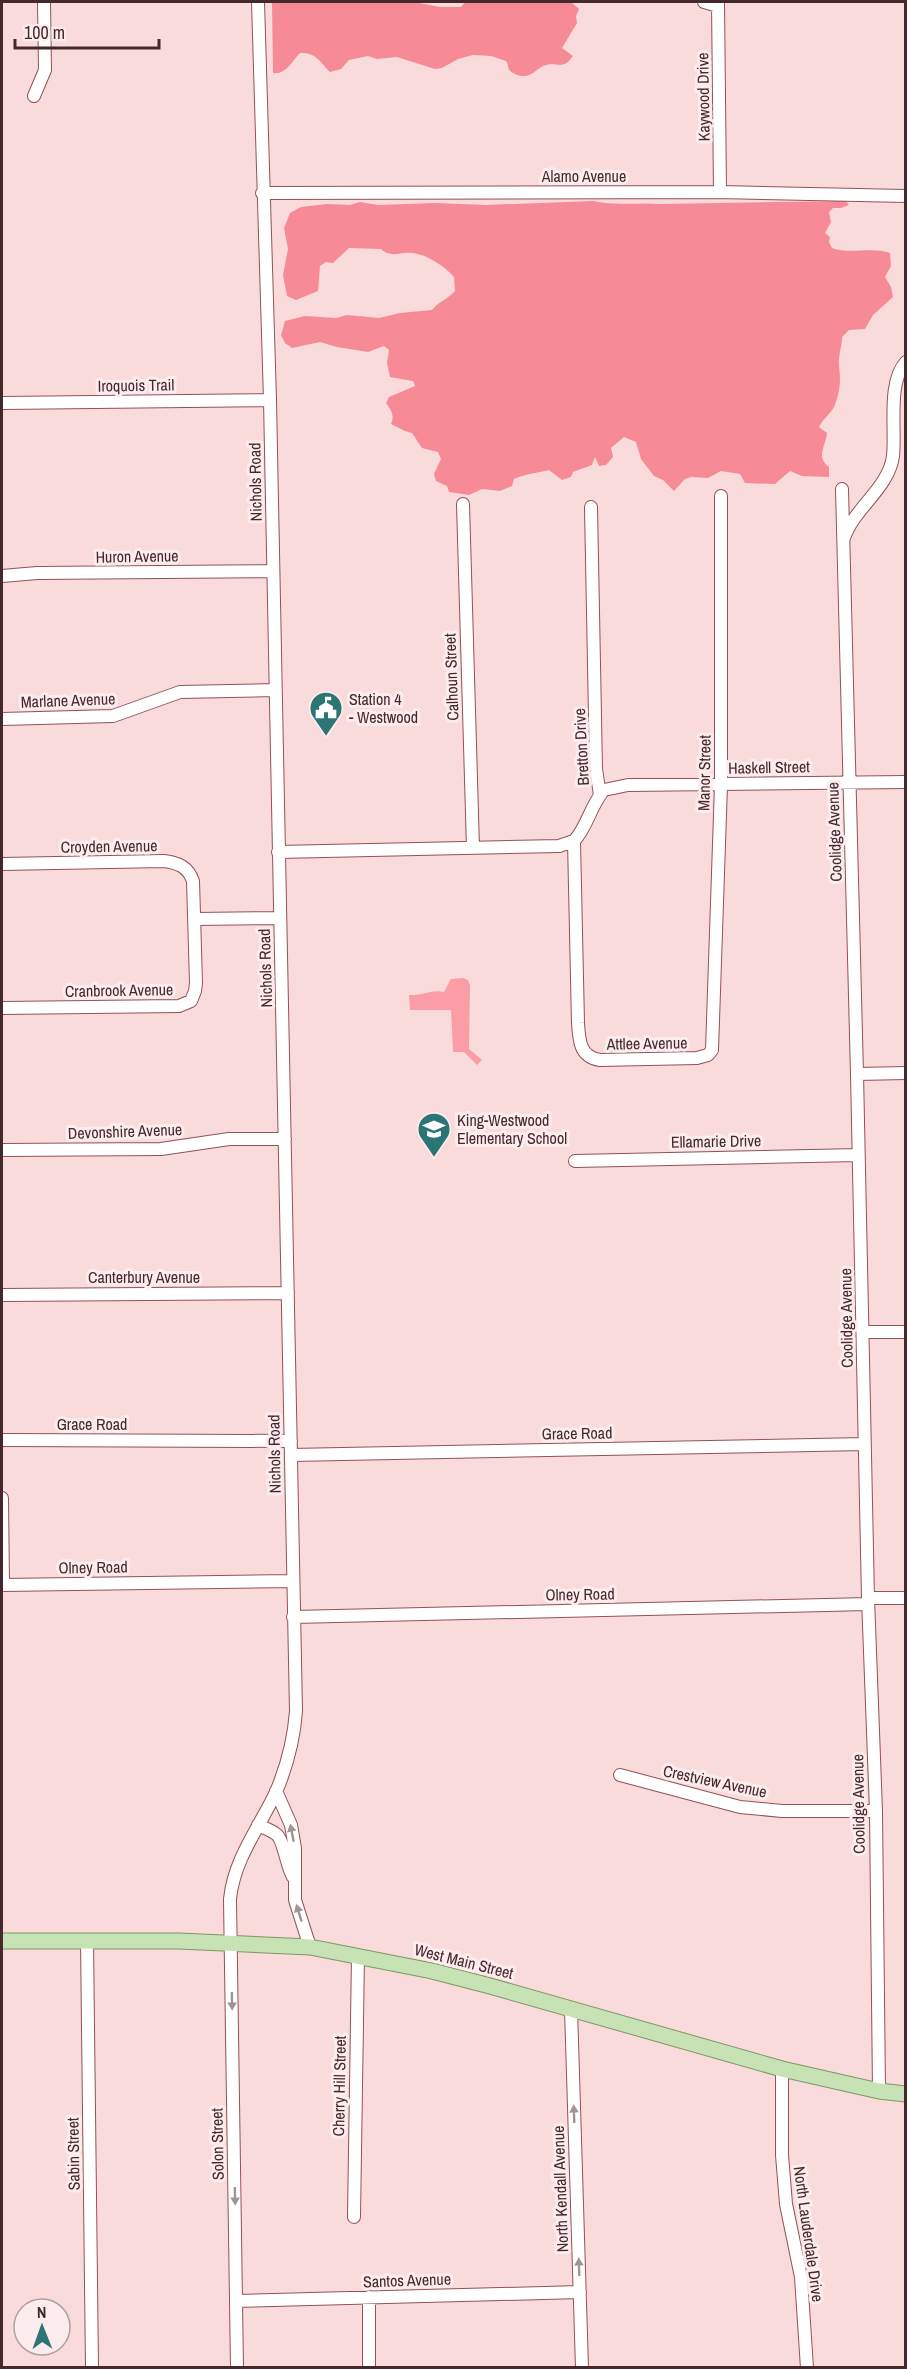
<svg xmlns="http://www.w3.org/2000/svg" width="907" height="2369" viewBox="0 0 907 2369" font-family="'Archivo Narrow',sans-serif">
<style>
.green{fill:#fa9da6}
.forest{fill:#f78a97}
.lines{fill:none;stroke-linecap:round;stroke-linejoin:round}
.minor-casing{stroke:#915259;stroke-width:14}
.major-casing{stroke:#819564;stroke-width:17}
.minor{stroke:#fff;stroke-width:12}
.major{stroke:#c7e2b4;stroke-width:15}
.oneway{fill:#a29495}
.labels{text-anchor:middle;stroke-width:6;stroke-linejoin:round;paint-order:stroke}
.street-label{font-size:16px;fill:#44282b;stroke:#fceced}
.poi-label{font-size:16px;fill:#44282b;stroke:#fceced;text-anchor:start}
</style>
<rect width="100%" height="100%" fill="#f9dbdc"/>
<path class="green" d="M 463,978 L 468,980 L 470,986 L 469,1049 L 482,1060 L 477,1065 L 464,1052 L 453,1052 L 451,1010 L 410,1010 L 409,995 C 421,996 432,989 444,992 L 451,979 Z"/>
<path class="forest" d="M 272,2 L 414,2 L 440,7 L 461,7 L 465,2 L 571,2 L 579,9 L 576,16 L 577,23 L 562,48 L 573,56 C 562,72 556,60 543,66 C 534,71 530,79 517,75 C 515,74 511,72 509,70 C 508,67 508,64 506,61 L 491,56 L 473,55 L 458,59 L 442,68 L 435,69 L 397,57 L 377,59 L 368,56 L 349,60 L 341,69 L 330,72 C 320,62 316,52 300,53 C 292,61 286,75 273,73 Z
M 593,201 C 615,206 638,202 661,204 L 846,201 L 849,205 L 841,208 L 833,208 L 829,212 L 831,222 L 825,233 L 830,237 L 829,242 L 832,248 C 852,255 871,246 890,253 L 891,266 L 885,277 L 891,287 L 893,297 L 873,315 L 865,329 L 849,330 L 842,337 C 842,346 838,357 839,366 C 841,382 840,392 834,407 C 831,413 823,419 819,427 L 827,433 C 826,446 815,457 829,467 L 829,477 L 802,476 L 790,471 L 775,484 L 745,483 L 740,474 L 721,471 L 708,478 L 691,477 L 685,479 L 674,491 L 663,480 L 654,476 L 641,459 L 636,442 L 624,437 L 611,448 L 613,457 L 606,465 L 599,466 L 595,457 L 592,465 L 573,472 L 571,477 L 562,480 L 549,470 C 537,473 525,474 514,479 L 512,486 L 500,491 L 482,489 L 469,495 L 449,492 L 447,486 L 436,481 L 434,474 L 441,459 L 438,452 L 422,448 L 412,433 L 405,431 L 391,424 C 395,415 391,410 386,403 L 389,397 L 415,386 L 413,381 L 390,377 L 387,363 L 389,350 L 384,346 L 368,352 L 337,347 L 320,342 L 292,348 L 285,343 L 281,335 L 285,321 L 305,316 L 336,318 L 347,315 L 379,318 L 400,313 L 432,310 C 439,301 448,299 455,291 L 454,277 C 444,266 428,255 413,253 C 400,251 392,259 381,249 L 349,248 L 333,263 L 326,262 L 320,266 L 318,291 L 296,300 L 287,296 L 283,275 L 288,249 L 284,228 L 290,213 L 301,207 L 327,204 L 350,205 L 360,202 L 378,205 L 435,203 L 486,205 Z"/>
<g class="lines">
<g class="minor-casing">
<path id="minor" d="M 704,2 L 718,6
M 718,2 L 720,192
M 34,96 L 45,70 L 44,2
M 262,193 L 720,192 L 906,196
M 2,403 L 270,400
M 842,489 L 857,1074 L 868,1598 L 876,1811 L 879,2091
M 721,496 L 721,785 L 712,1050 L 708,1055 L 697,1058 L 600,1060 C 580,1057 579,1041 578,1023 L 574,841 C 588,826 590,806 604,790 L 628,785 L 906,782
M 463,504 L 473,848
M 591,507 L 596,769 L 600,795
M 844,538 C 854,508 889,488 893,456 C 896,430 887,382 906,362
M 2,576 L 37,573 L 272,571
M 2,719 L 113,716 L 180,692 L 275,690
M 278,852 L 559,846 L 574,841
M 2,864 L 164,861 C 179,863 188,867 193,881 L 196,983 L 195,991 L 191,1001 L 179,1006 L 2,1008
M 194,919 L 280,918
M 857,1074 L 906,1073
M 2,1150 L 161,1149 L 229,1139 L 285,1139
M 575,1161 L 858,1155
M 2,1295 L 288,1293
M 863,1332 L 906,1332
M 2,1440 L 291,1441
M 291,1455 L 864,1444
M 2,1498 L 3,1585
M 2,1585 L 292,1581
M 868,1598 L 906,1598
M 293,1617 L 868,1604
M 620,1775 L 740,1807 L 782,1811 L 876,1811
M 276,1791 L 291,1825 L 295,1848 L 295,1900 L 310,1947
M 258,1825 C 264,1828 271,1830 276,1834 C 284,1840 286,1865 293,1877
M 87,1941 L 92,2368
M 571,2009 L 582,2368
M 782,2069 L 782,2155 L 786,2204 L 801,2277 L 807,2368
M 354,2217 L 358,1956
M 369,2297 L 369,2368
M 236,2301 L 580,2292
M 237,2368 L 230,1899 C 234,1859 259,1828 276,1792 C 287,1766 294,1739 296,1711 L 270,400 L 258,2"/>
</g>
<g class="major-casing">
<path id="major" d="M 2,1941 L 179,1941 L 310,1947 L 432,1971 L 490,1986 L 782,2069 L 879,2091 L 906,2094"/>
</g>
<use href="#minor" class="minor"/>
<use href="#major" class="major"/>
</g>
<defs><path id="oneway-solid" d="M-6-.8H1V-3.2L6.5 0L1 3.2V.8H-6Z" transform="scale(1.5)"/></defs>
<g class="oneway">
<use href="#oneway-solid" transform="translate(292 1833) rotate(-101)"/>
<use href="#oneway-solid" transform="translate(299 1913) rotate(-107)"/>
<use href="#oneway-solid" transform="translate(232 2001) rotate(89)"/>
<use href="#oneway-solid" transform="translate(574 2114) rotate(-92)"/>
<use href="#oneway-solid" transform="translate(235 2196) rotate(89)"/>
<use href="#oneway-solid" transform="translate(579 2267) rotate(-92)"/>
</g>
<defs>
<g id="civic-pin" transform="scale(1.725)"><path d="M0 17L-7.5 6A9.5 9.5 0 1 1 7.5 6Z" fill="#2b7574" stroke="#fceced"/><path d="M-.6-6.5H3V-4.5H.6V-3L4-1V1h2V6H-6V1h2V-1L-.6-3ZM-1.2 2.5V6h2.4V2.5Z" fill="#fff"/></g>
<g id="school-pin" transform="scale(1.725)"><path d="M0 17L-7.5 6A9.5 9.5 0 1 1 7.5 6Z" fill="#2b7574" stroke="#fceced"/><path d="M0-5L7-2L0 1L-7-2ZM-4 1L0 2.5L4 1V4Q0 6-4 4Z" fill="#fff"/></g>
</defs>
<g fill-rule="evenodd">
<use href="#civic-pin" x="326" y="708"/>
<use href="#school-pin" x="434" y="1129"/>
</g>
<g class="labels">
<g class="street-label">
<text transform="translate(703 97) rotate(-91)" y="6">Kaywood Drive</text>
<text x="584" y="182">Alamo Avenue</text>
<text transform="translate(136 385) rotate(-1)" y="6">Iroquois Trail</text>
<text transform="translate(255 482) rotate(-91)" y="6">Nichols Road</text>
<text transform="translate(137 556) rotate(-1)" y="6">Huron Avenue</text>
<text transform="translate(451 677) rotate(-92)" y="6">Calhoun Street</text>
<text transform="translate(68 700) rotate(-2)" y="6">Marlane Avenue</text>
<text transform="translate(581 747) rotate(-93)" y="6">Bretton Drive</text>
<text transform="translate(769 767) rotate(-1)" y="6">Haskell Street</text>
<text transform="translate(704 773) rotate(-89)" y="6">Manor Street</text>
<text transform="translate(834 832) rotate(-92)" y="6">Coolidge Avenue</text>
<text transform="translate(109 846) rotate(-1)" y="6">Croyden Avenue</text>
<text transform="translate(265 968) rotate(-92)" y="6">Nichols Road</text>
<text transform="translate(119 990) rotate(-1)" y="6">Cranbrook Avenue</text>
<text transform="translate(647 1043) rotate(-1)" y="6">Attlee Avenue</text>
<text transform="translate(125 1131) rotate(-2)" y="6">Devonshire Avenue</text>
<text transform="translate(716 1141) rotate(-1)" y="6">Ellamarie Drive</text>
<text x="144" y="1283">Canterbury Avenue</text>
<text transform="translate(846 1318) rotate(-91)" y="6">Coolidge Avenue</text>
<text x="92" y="1430">Grace Road</text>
<text transform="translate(577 1433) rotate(-1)" y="6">Grace Road</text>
<text transform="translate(274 1454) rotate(-91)" y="6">Nichols Road</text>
<text transform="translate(93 1567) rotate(-1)" y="6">Olney Road</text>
<text transform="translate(580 1594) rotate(-1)" y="6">Olney Road</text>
<text transform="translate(715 1781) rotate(12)" y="6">Crestview Avenue</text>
<text transform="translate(858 1804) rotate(-91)" y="6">Coolidge Avenue</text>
<text transform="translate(464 1961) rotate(14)" y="6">West Main Street</text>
<text transform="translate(339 2086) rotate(-89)" y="6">Cherry Hill Street</text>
<text transform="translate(217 2144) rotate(-91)" y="6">Solon Street</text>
<text transform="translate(73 2154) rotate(-91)" y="6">Sabin Street</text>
<text transform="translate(560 2189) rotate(-92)" y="6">North Kendall Avenue</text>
<text transform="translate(809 2234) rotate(82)" y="6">North Lauderdale Drive</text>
<text transform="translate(407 2280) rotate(-2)" y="6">Santos Avenue</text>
</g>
<g class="poi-label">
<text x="349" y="705">Station 4<tspan x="349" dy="18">- Westwood</tspan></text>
<text x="457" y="1126">King-Westwood<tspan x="457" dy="18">Elementary School</tspan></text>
</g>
</g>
<rect width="907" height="2369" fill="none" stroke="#44282b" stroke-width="6"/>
<g transform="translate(42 2327) rotate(359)"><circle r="28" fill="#fceced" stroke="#b29e9f" stroke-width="1.5"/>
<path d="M0-4.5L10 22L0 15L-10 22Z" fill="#2b7574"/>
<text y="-9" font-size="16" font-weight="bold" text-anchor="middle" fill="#44282b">N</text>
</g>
<path d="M15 39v9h144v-9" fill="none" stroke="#44282b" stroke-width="3"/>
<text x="24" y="39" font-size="18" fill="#44282b" stroke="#fceced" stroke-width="4.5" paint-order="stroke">100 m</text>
</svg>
